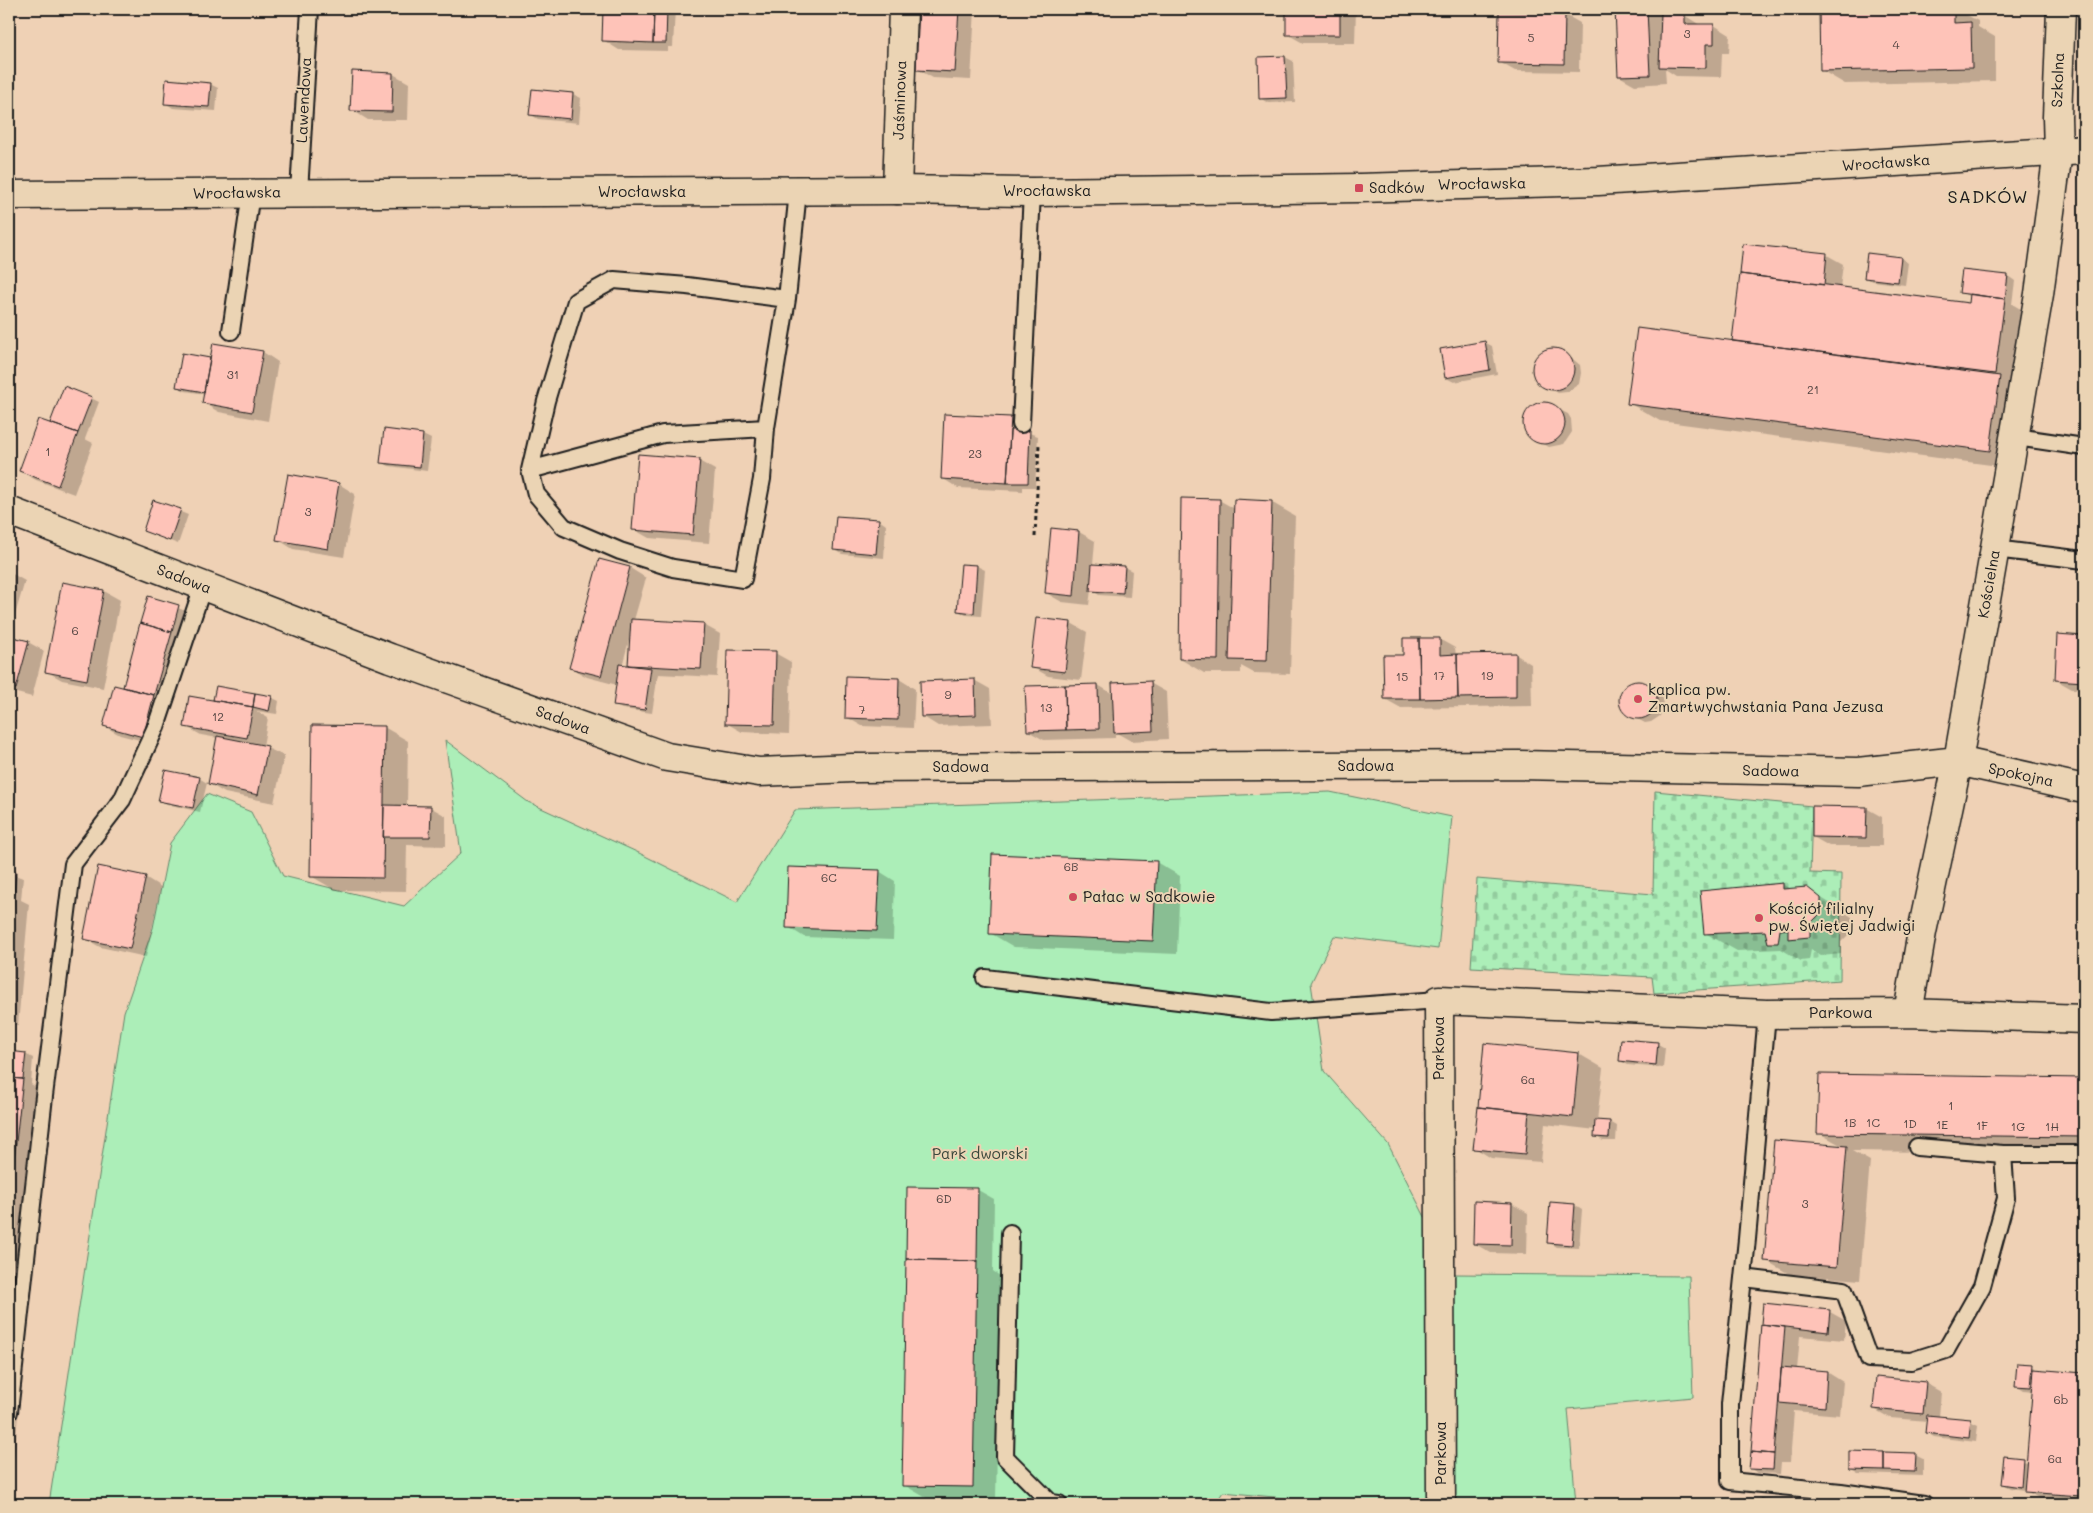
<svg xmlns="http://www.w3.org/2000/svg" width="2093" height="1513" viewBox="0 0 2093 1513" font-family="Mali,sans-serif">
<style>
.cemetery{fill:url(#cemetery-stones);stroke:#64856a}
.green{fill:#aceeb8;stroke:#64856a}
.shadow{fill:#0003;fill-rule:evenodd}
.building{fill:#fec3b8;stroke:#1c1c1c}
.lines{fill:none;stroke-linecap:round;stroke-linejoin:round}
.lane-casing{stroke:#1c1c1c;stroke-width:20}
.street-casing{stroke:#1c1c1c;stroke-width:31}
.secondary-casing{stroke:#1c1c1c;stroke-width:31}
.path{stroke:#1c1c1c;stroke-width:3;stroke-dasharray:4 4;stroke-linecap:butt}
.lane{stroke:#ebd4b4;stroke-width:16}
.street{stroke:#ebd4b4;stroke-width:28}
.secondary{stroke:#ebd4b4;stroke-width:28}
.poi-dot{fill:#d1495b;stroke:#ebd4b4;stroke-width:2}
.labels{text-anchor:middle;stroke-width:4;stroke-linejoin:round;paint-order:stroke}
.number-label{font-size:12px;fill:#544643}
.street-label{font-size:15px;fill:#1c1c1c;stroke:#ebd4b4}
.poi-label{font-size:15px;fill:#1c1c1c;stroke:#ebd4b4;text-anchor:start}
.park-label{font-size:15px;fill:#39463b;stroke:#ebd4b4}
.quarter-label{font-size:18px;letter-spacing:1px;fill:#1c1c1c;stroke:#ebd4b4}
</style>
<defs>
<pattern id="cemetery-stones" width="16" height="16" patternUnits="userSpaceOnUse" patternTransform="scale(1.25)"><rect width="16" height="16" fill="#aceeb8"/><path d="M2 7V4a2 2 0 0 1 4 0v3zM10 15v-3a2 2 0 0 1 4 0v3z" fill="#93cc9e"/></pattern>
</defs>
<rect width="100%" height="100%" fill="#efd1b5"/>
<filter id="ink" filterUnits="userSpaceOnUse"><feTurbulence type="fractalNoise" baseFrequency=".02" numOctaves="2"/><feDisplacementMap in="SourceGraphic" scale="10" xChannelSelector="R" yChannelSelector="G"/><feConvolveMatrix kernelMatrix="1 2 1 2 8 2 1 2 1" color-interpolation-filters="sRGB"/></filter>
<g filter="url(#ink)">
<path class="cemetery" d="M 1655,791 L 1812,806 L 1810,873 L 1841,874 L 1840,980 L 1654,993 L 1652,977 L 1471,967 L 1477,879 L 1653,894 Z"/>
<path class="green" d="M 445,740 L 528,802 L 639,853 L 737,902 L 795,810 L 1330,792 L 1452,817 L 1438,949 L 1334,936 L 1311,983 L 1324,1071 L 1388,1144 L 1454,1274 L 1689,1276 L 1693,1397 L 1568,1409 L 1576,1504 L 1345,1504 L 1223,1492 L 1215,1504 L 49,1504 L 124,1012 L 153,928 L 170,843 L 207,794 L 251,812 L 283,876 L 404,906 L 461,853 Z"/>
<path class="shadow" d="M 604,9 L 675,9 L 673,47 L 668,47 L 668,51 L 619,50 L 603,40 Z
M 921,9 L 975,9 L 971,80 L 933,78 L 917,69 Z
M 1287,9 L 1356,9 L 1355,43 L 1303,43 L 1287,34 Z
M 1616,9 L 1662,9 L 1663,14 L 1684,15 L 1700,25 L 1714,25 L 1730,35 L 1729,53 L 1722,53 L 1721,77 L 1676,76 L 1665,69 L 1666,83 L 1635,85 L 1619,76 Z
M 1821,9 L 1956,9 L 1978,21 L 1978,27 L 1995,37 L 1995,81 L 1845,84 L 1821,70 Z
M 1564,14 L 1580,23 L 1579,72 L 1515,71 L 1499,62 Z
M 1285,57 L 1293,61 L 1295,102 L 1268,103 L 1260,98 L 1259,58 Z
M 393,74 L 409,83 L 408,120 L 368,120 L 352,110 Z
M 210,84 L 218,88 L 216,111 L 173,108 L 165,103 Z
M 533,90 L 573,94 L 581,98 L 579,123 L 538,119 L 531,115 Z
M 1827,255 L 1843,264 L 1840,288 L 1970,305 L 1971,297 L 1960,292 L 2008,276 L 2015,281 L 2012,304 L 2036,318 L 2021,469 L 1660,421 L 1629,403 L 1733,342 Z
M 1901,258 L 1908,263 L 1905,285 L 1873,281 L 1865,277 Z
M 1484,342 L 1492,346 L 1497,374 L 1454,382 L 1446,378 Z
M 1547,350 L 1563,351 L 1580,365 L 1581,373 L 1579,384 L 1567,392 L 1558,393 L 1537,381 L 1533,370 L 1536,358 Z
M 263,352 L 278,362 L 268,421 L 219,412 L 203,403 L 205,394 L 185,391 L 177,387 L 210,359 Z
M 91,398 L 99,402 L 85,439 L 93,443 L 74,494 L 36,480 L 20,471 L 56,425 Z
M 1546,403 L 1568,414 L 1571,419 L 1572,432 L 1564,444 L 1549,447 L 1528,435 L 1524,424 L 1525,417 L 1533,406 Z
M 1010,419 L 1026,428 L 1026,432 L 1038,436 L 1035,487 L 1023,487 L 1023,491 L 958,488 L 942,478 Z
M 386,430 L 423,435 L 431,439 L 427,471 L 389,466 L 382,462 Z
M 699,461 L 715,470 L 709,543 L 649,538 L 633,529 Z
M 289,476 L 339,484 L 355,494 L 344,557 L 293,549 L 277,539 Z
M 1219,500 L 1235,509 L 1271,502 L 1295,516 L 1290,674 L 1254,673 L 1241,666 L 1241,673 L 1204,673 L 1180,659 Z
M 154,501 L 188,515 L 178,544 L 144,531 Z
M 879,520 L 886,525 L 884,558 L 842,554 L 835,550 Z
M 1079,532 L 1095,541 L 1093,565 L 1124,567 L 1132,571 L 1130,597 L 1099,595 L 1091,590 L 1089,605 L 1062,602 L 1046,593 Z
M 600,560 L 630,568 L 646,578 L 634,620 L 704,625 L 720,634 L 717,677 L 658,674 L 652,713 L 622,709 L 614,705 L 617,685 L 587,677 L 571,668 ZM 630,637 L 629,664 L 635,667 L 622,666 Z
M 977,566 L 985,570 L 981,616 L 966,615 L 958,611 Z
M 9,572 L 25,581 L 9,635 L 9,571 Z
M 104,591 L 120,600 L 103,688 L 62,680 L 46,671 Z
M 149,598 L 186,611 L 187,642 L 159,745 L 120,735 L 104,726 L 123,688 Z
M 1037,619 L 1071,623 L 1087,632 L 1081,680 L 1048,676 L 1032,667 Z
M 2059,636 L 2084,637 L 2084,689 L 2072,689 L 2056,680 Z
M 9,637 L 28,642 L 44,651 L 32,697 L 9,691 Z
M 1439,639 L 1455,648 L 1456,656 L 1515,654 L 1531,664 L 1532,706 L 1401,708 L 1385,699 L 1404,656 Z
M 775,653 L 791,662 L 789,734 L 742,732 L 726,723 Z
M 848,677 L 899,679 L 915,689 L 913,728 L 862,726 L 846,717 Z
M 974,680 L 990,689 L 992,724 L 938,726 L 922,716 Z
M 1636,682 L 1656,690 L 1663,699 L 1664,705 L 1660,716 L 1651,722 L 1645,723 L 1626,713 L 1620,704 L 1622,692 L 1630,684 Z
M 1150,683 L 1166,692 L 1168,739 L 1131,741 L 1115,732 L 1115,738 L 1044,740 L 1028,731 L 1098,685 L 1113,694 Z
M 271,697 L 279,701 L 277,714 L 256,711 L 268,718 L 263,746 L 284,756 L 274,803 L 225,793 L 209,784 L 218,738 L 201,735 L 185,726 L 218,702 L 214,700 Z
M 384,727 L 408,741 L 407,806 L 430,807 L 446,816 L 446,846 L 407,845 L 406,891 L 335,890 L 311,876 Z
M 199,778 L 207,783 L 200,812 L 167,804 L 160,800 Z
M 1866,808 L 1882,817 L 1882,846 L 1829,846 L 1813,837 Z
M 1156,862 L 1180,876 L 1177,954 L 1014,947 L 990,933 Z
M 879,871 L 895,881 L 893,940 L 804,937 L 788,927 Z
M 9,873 L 23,878 L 21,900 L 29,904 L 18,1025 L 9,1024 Z
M 145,877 L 161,887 L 146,957 L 100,947 L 84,938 Z
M 1782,884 L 1792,890 L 1807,889 L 1852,917 L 1852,931 L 1841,942 L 1841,954 L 1821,956 L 1811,950 L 1809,960 L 1801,961 L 1781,949 L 1737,951 L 1705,933 Z
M 1485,1044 L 1579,1054 L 1603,1068 L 1597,1121 L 1610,1122 L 1617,1126 L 1616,1141 L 1603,1141 L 1595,1136 L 1596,1130 L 1545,1124 L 1541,1162 L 1491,1158 L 1475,1148 Z
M 1658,1044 L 1665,1048 L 1663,1068 L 1628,1065 L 1620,1061 Z
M 9,1052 L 25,1054 L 33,1058 L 31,1084 L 54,1098 L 22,1372 L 10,1504 Z
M 1820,1075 L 2084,1079 L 2084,1154 L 1852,1151 L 1870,1161 L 1860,1280 L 1789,1274 L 1765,1260 L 1844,1147 L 1819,1133 Z
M 978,1190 L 994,1199 L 993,1271 L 1000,1276 L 996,1500 L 928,1499 L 904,1485 Z
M 1476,1203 L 1512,1204 L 1528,1213 L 1527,1254 L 1491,1253 L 1475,1244 Z
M 1574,1205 L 1582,1210 L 1579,1248 L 1556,1247 L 1548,1242 Z
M 1764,1305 L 1830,1312 L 1846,1321 L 1844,1340 L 1800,1336 L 1797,1370 L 1827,1372 L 1843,1382 L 1840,1415 L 1794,1411 L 1790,1462 L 1781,1462 L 1780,1474 L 1758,1473 L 1751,1468 Z
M 2032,1366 L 2040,1371 L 2084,1374 L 2084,1504 L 2048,1504 L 2025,1490 L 2010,1488 L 2002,1484 L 2005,1458 L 2027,1462 L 2033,1391 L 2024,1390 L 2016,1385 Z
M 1925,1383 L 1941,1392 L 1939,1417 L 1970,1421 L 1978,1425 L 1976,1442 L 1934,1437 L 1927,1433 L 1928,1421 L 1890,1418 L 1874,1409 Z
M 1915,1455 L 1923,1459 L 1923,1476 L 1858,1474 L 1850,1469 Z"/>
<path class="building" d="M 603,9 L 654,9 L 653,43 L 602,41 Z
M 654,9 L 667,9 L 666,43 L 653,43 Z
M 919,9 L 959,9 L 955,72 L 916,70 Z
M 1286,9 L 1340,9 L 1340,35 L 1286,35 Z
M 1615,9 L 1647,9 L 1650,75 L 1618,76 Z
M 1819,9 L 1954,9 L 1954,23 L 1971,22 L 1972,68 L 1820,71 Z
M 1499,12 L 1565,13 L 1564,64 L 1498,63 Z
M 1661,13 L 1685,14 L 1685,24 L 1714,24 L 1714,44 L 1706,44 L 1706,68 L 1659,67 Z
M 1285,56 L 1287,98 L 1259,99 L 1258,57 Z
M 352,71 L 393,73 L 392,112 L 350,111 Z
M 166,79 L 211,83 L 209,107 L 164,104 Z
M 532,89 L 573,93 L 571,119 L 529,115 Z
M 1743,244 L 1827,253 L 1824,285 L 1740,274 Z
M 1867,253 L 1901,257 L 1898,282 L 1864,278 Z
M 1962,270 L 2008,275 L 2005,299 L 1959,293 Z
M 1740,274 L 1969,303 L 1970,294 L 2005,299 L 1995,374 L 1732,341 Z
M 1637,328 L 2000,376 L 1990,451 L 1627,404 Z
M 1485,341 L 1490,370 L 1445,378 L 1440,349 Z
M 213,343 L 263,351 L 252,412 L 202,403 Z
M1532 369a21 21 0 1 1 42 0a21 21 0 1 1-42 0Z
M 182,353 L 210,358 L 204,392 L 176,387 Z
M 64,386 L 92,397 L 78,433 L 50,423 Z
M1523 423a21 21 0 1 1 42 0a21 21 0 1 1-42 0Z
M 944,414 L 1011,417 L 1007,483 L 941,479 Z
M 38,419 L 78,433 L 58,486 L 19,471 Z
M 384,429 L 423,434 L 420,467 L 380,463 Z
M 1010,430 L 1030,430 L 1028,483 L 1007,483 Z
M 638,454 L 700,459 L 693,535 L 632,530 Z
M 288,474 L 339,483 L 328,549 L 276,540 Z
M 1181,498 L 1220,499 L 1218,660 L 1179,659 Z
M 1234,499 L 1272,501 L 1267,661 L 1229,660 Z
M 153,500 L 181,509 L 170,541 L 143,531 Z
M 836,516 L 879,519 L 876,554 L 833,550 Z
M 1051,528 L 1079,531 L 1074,596 L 1045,593 Z
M 599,559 L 630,567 L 601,676 L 569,668 Z
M 961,564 L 977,565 L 974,613 L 957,611 Z
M 1092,564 L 1125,566 L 1123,593 L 1090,591 Z
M 62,582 L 104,590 L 87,680 L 45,672 Z
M 148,596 L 179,605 L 172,632 L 140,623 Z
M 1036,618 L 1071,622 L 1065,672 L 1030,668 Z
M 631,619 L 704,623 L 701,669 L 628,665 Z
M 140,623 L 172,632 L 154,695 L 123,687 Z
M 2057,634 L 2084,636 L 2084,682 L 2055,680 Z
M 9,636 L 29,641 L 16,689 L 9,687 Z
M 1403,638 L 1419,638 L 1420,699 L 1384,699 L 1383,655 L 1403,655 Z
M 1419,638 L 1440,638 L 1440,655 L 1457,654 L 1458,698 L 1420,699 Z
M 727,650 L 776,651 L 774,725 L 725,724 Z
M 1516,653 L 1516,697 L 1458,698 L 1457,654 Z
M 619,664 L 651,668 L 645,710 L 613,706 Z
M 846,676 L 899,678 L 898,720 L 845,718 Z
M 975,679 L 976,715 L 921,717 L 920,681 Z
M 1151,681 L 1153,731 L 1114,733 L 1112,683 Z
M1619 700a19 19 0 1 1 38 0a19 19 0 1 1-38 0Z
M 1098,684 L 1099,729 L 1066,730 L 1065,685 Z
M 114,685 L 154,695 L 143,737 L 103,726 Z
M 1065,685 L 1066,730 L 1027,731 L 1025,686 Z
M 216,686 L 255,693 L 253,707 L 213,700 Z
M 255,693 L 272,696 L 269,711 L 253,707 Z
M 189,696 L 253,707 L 247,738 L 184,727 Z
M 312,725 L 385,726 L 383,878 L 310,877 Z
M 217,736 L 268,746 L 258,795 L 208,784 Z
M 165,770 L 200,777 L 193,808 L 158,801 Z
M 384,805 L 431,806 L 430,837 L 383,837 Z
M 1812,806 L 1867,807 L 1866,838 L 1812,837 Z
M 992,854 L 1157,861 L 1153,941 L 989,934 Z
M 98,866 L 146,876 L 130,949 L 83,939 Z
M 788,867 L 880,870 L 877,931 L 786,928 Z
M 9,871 L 16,872 L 14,894 L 9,893 Z
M 1783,883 L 1783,889 L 1807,887 L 1821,898 L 1821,913 L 1810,924 L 1810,937 L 1788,939 L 1788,929 L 1780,930 L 1778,943 L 1768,943 L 1765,931 L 1704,934 L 1700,891 Z
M 9,893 L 14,894 L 9,944 Z
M 1621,1039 L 1658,1042 L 1656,1065 L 1619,1061 Z
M 1484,1043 L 1579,1053 L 1573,1117 L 1478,1107 Z
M 9,1051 L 26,1053 L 23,1079 L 9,1078 Z
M 1819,1074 L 2084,1078 L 2084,1137 L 1817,1134 Z
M 9,1078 L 23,1079 L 9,1204 Z
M 1478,1107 L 1529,1112 L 1525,1154 L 1473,1149 Z
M 1595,1120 L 1610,1121 L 1609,1138 L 1594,1137 Z
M 1774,1140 L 1847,1146 L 1837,1267 L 1764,1261 Z
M 907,1187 L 978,1188 L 977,1261 L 906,1259 Z
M 1474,1201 L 1512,1203 L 1511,1245 L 1473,1244 Z
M 1550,1202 L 1575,1204 L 1572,1245 L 1547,1243 Z
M 906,1259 L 977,1261 L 973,1487 L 902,1486 Z
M 1763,1303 L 1830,1310 L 1828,1332 L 1761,1324 Z
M 1761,1324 L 1785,1327 L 1774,1454 L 1751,1452 Z
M 2017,1363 L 2033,1364 L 2031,1387 L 2015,1386 Z
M 1781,1367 L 1827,1371 L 1825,1407 L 1779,1403 Z
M 2034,1369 L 2084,1373 L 2084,1460 L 2081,1496 L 2024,1492 Z
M 1876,1377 L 1926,1382 L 1923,1414 L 1873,1409 Z
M 1927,1415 L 1971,1419 L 1969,1438 L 1925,1433 Z
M 1849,1451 L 1884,1452 L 1884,1471 L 1849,1470 Z
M 1751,1452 L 1774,1454 L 1773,1470 L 1749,1469 Z
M 1884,1452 L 1916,1453 L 1915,1472 L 1884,1471 Z
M 2004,1456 L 2023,1458 L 2021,1487 L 2001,1484 Z
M 1760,1499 L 1802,1504 L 1759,1504 Z"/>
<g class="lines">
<g class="lane-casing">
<path id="lane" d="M 299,192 L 310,9
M 231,331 L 251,193
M 1021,424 L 1032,192
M 766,428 L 762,479 L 743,579 L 673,568 L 620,551 L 564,527 L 536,494 L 530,470 L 663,434 L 766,428 L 787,299 L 798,191
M 2016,437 L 2084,447
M 530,470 L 546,401 L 576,301 L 614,280 L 687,286 L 787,299
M 1995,549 L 2084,560
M 985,978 L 1271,1012 L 1439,1000
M 1767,1014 L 1747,1239 L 1730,1404 L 1730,1481 L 1841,1492 L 1924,1504
M 2003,1154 L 2084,1154
M 1010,1233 L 1005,1457 L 1051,1503 L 1059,1504
M 1743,1278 L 1844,1290 L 1869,1359 L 1911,1361 L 1946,1350 L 1982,1286 L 2006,1198 L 2003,1154 L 1917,1147
M 9,1412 L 44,1096 L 73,864 L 122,800 L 156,727 L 203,586"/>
</g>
<g class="street-casing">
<path id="street" d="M 897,190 L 903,9
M 9,511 L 390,658 L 667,757 L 759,772 L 852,768 L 1519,765 L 1858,772 L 1958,761 L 2084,789
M 1908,1013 L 1922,932 L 1958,761 L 2039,294 L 2058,152 L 2057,117 L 2061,9
M 1441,1504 L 1439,1000 L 1767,1014 L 1908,1013 L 2084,1019"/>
</g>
<g class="secondary-casing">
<path id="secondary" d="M 9,195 L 897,190 L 1032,192 L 1359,188 L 1598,181 L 2084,150"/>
</g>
<path class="path" d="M 1035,537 L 1039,444"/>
<use href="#lane" class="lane"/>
<use href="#street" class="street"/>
<use href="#secondary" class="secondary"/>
</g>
</g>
<g class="poi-dot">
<rect x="1354" y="183" width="10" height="10" rx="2.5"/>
<circle cx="1638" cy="699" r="5"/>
<circle cx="1073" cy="897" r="5"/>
<circle cx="1759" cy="918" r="5"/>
</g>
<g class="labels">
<g class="number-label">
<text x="1687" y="38">3</text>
<text x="1531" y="42">5</text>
<text x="1896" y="49">4</text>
<text x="233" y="379">31</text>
<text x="1813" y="394">21</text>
<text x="48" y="456">1</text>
<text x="975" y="458">23</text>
<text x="308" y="516">3</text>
<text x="75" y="635">6</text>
<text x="1439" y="680">17</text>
<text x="1487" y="680">19</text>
<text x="1402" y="681">15</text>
<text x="948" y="699">9</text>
<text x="1046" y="712">13</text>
<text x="862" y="714">7</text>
<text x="218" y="721">12</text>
<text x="1071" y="871">6B</text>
<text x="829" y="882">6C</text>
<text x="1528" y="1084">6a</text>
<text x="1951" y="1110">1</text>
<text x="1850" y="1127">1B</text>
<text x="1873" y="1127">1C</text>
<text x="1910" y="1128">1D</text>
<text x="1942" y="1129">1E</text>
<text x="1982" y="1130">1F</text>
<text x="2018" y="1131">1G</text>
<text x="2052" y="1131">1H</text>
<text x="944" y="1203">6D</text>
<text x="1805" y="1208">3</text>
<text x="2061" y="1404">6b</text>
<text x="2055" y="1463">6a</text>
</g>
<g class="street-label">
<text transform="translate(2058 80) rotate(-88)" y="5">Szkolna</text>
<text transform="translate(304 100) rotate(-87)" y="5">Lawendowa</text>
<text transform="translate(900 100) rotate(-88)" y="5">Jaśminowa</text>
<text transform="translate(1886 163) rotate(-4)" y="5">Wrocławska</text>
<text transform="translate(1482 184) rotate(-1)" y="5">Wrocławska</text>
<text x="1047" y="196">Wrocławska</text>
<text x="642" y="197">Wrocławska</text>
<text transform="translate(237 193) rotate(-1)" y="5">Wrocławska</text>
<text transform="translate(184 579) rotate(21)" y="5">Sadowa</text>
<text transform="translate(1989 584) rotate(-80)" y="5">Kościelna</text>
<text transform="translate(563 720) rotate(20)" y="5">Sadowa</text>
<text x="1366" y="771">Sadowa</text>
<text x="961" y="772">Sadowa</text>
<text transform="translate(1771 771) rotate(1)" y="5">Sadowa</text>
<text transform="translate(2021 775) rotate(12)" y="5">Spokojna</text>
<text x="1841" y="1018">Parkowa</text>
<text transform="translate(1439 1048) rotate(-90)" y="5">Parkowa</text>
<text transform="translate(1441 1453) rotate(-90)" y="5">Parkowa</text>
</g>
<g class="poi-label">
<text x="1369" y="193">Sadków</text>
<text x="1648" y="695">kaplica pw.<tspan x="1648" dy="17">Zmartwychwstania Pana Jezusa</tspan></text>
<text x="1083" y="902">Pałac w Sadkowie</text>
<text x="1769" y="914">Kościół filialny<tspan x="1769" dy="17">pw. Świętej Jadwigi</tspan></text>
</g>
<g class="park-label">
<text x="980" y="1159">Park dworski</text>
</g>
<g class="quarter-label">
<text x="1988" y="203">SADKÓW</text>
</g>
</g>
<rect width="2093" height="1513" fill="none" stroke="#ebd4b4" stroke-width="30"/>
<rect x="15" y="15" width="2063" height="1483" fill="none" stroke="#1c1c1c" stroke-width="2" filter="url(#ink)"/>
</svg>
